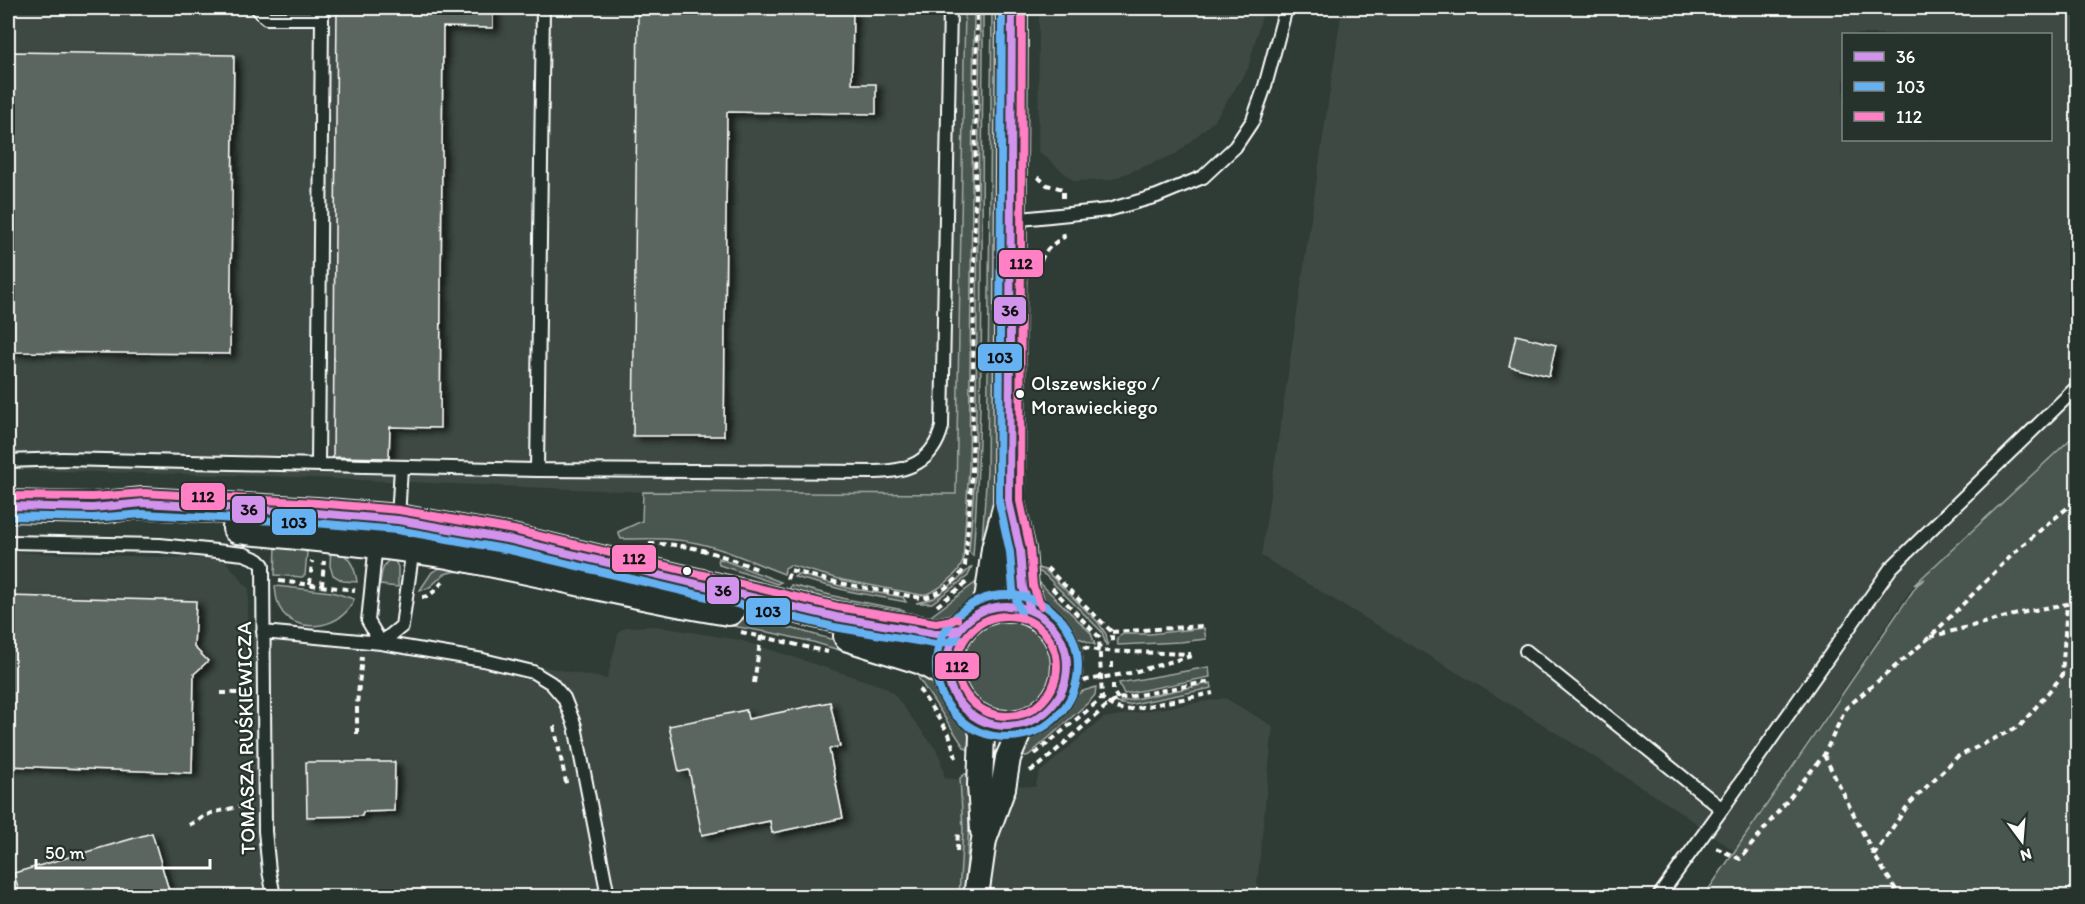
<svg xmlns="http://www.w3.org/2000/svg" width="2085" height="904" viewBox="0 0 2085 904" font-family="Itim,sans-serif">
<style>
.built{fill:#3c4842;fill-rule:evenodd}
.green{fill:#4a544f;stroke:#a4aaa7;stroke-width:1.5}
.building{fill:#5b6661;stroke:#fff;stroke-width:1.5;filter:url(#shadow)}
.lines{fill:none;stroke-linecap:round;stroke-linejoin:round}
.service-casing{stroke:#fff;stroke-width:16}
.minor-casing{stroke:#fff;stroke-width:28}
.tertiary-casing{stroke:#fff;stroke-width:34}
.path{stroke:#fff;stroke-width:4;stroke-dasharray:6 4.5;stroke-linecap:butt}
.service{stroke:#26332d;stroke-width:12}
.minor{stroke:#26332d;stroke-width:24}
.tertiary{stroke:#26332d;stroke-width:30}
.bus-1-casing{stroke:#26332d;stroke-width:12}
.bus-2-casing{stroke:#26332d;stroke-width:12}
.bus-3-casing{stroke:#26332d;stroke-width:12}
.bus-1{stroke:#d193ec;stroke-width:8}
.bus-2{stroke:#66b1f2;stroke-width:8}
.bus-3{stroke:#ff80c5;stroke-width:8}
.bus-dot{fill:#fff;stroke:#26332d;stroke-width:2}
.labels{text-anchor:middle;stroke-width:4.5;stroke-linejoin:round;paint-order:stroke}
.bus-label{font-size:20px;fill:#fff;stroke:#26332d;text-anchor:start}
.street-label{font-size:21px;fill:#fff;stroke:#26332d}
.line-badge{stroke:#26332d;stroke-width:2}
.pale-badge-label{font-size:16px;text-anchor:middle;font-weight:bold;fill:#111}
</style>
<defs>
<filter id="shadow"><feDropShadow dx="6" dy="4" stdDeviation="3" flood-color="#0009"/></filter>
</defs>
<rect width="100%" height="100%" fill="#2f3b35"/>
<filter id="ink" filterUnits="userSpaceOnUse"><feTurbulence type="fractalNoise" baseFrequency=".0167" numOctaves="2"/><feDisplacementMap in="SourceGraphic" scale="12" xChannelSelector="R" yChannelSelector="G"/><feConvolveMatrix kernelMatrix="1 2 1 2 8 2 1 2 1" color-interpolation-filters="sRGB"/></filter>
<g filter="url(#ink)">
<path class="built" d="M 8,8 L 965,8 L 956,494 L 643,492 L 266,476 L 8,470 Z
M 1039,8 L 1264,8 L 1248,69 L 1214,121 L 1176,154 L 1110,180 L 1074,181 L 1038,151 Z
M 1342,8 L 2077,8 L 2077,433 L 1914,585 L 1734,851 L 1679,811 L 1528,715 L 1261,556 ZM 1844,34 L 2050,34 L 2050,140 L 1844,140 Z
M 8,552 L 224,559 L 249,589 L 247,628 L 386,640 L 462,651 L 607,679 L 619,631 L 627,627 L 655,626 L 740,640 L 885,687 L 893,693 L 935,748 L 940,757 L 945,778 L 1035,787 L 1039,773 L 1103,718 L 1225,698 L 1273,726 L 1256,896 L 8,896 Z"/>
<path class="green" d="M 965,8 L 974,8 L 969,468 L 963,561 C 959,575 935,594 921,595 L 843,580 L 790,565 L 785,568 L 784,574 C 749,561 714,543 677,540 C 659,538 639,539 621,539 L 618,532 L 642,521 L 643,492 L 956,494 Z
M 980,8 L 983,8 L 983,54 C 981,221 985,389 973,556 L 969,552 L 975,472 L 976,406 Z
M 992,8 L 999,8 L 997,467 L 990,556 L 981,555 L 987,470 Z
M 2077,433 L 2077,896 L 1704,896 L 1917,585 L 1925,579 L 1914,585 Z
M 331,545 C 346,554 355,563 357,582 L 343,581 L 333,575 L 330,566 Z
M 276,546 L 304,549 L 307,553 L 305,575 L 302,577 L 275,575 Z
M 391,558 L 394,559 L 398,567 L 398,587 L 380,585 C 381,575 382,565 391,558 Z
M 718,558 L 781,582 L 777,584 L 719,565 Z
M 447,564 L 667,606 L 783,626 L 845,643 L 895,664 L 891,666 L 813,642 L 773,633 L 636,609 L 466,571 C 458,571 452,571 445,574 C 436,579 432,590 420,590 L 432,572 Z
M 972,566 L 968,576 L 932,603 L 916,603 L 934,598 L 961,577 Z
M 1030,566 L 1045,570 L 1098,622 L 1106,634 L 1108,645 L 1106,645 L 1102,632 L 1045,575 Z
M 798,574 L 848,588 L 903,597 L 906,602 L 848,591 L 794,577 Z
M 1035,579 L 1040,583 L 1091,633 L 1095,645 L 1072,635 L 1044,607 Z
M 979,580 C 978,587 978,597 974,603 C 966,620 942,618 927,619 Z
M 791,585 L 846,599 L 904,610 L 902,621 L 788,596 Z
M 275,586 L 332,592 L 354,599 C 345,626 302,636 283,613 C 277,605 276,596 275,586 Z
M958 667a49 49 0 1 1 98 0a49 49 0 1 1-98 0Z
M 1204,628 L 1206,639 L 1180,642 L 1118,645 L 1117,638 L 1123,634 L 1150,634 Z
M 1209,667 L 1210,677 L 1124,694 L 1119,683 Z
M 916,670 L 936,682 L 952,709 L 969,730 L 972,740 L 971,752 L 964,747 L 919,679 Z
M 1211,683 L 1212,688 L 1128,705 L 1116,703 Z
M 1096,687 L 1095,695 L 1090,701 L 1029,755 L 1020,758 L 1026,739 L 1051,721 L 1074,697 L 1083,691 Z
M 965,774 L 972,775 L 965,890 L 964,896 L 959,896 L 963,829 L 960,778 Z"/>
<path class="building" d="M 337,8 L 493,8 L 493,28 L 443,27 L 440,428 L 390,427 L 389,458 L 333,457 Z
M 638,8 L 853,8 L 852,84 L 876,84 L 876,114 L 727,112 L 724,436 L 633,436 Z
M 8,52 L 234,55 L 230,354 L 8,352 Z
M 1516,335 L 1556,345 L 1549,376 L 1509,366 Z
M 8,596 L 196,601 L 194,647 L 208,661 L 194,674 L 192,773 L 8,766 Z
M 830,702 L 840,747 L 829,749 L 843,818 L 772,833 L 770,821 L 702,835 L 689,770 L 679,772 L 669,726 L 746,710 L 748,719 Z
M 306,762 L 395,762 L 394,811 L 363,812 L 362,816 L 307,817 Z
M 152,833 L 171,897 L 20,897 L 14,873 Z"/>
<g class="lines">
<g class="service-casing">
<path id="service" d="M 257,8 L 266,18 L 322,18 L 322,8
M 543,8 L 537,470 L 874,472 C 908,472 933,462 942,427 L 950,8
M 1011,220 L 1108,210 L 1157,196 L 1203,177 L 1235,147 L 1253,120 L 1265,86 L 1286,8
M 8,461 L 62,459 L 537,470
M 318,465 L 322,18
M 398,519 L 401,467
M 8,542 L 160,545 L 244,554 L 258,560 L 263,565 L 265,831 L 269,871 L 274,896
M 376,543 L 368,621 L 381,643
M 263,632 L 381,643 L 483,660 L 533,672 L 551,683 L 564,698 L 575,726 L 608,896
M 381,643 L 402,626 L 413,548
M 1526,651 L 1722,809 L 1891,568 L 2078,386
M 1659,896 L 1722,809"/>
</g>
<g class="minor-casing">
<path id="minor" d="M 979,720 L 982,735 L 980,785 L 983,831
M 976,896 L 984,840 L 1003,788 L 1008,758 L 1022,725"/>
</g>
<g class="tertiary-casing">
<path id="tertiary" d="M 1012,8 L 1009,502 L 1020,550 L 1023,588 L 1031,610
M 8,506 L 93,508 L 143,503 L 316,513 L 398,520 L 512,540 L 836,617 L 936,634 L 959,629
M 238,528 C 306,535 375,541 442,552 C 539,569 632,595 729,610
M947 666a60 60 0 1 1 120 0a60 60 0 1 1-120 0Z
M 984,610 L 990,600 L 997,549 L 1008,508
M 849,636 L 922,659 L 947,673"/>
</g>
<path class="path" d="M 1038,177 L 1047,185 L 1063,189 L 1063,198
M 1039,271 C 1041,253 1049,246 1064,237 L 1063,232
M 649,544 C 693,543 719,555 760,570
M 1047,568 L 1112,632 L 1112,645
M 787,579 L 790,570 L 839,583 L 921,598 C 936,597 960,580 965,566 L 972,472 L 977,8
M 279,581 L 355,590
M 310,584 L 312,561
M 322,586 L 324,561
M 1052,588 L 1099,637 L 1102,698 C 1110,706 1116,709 1127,710 L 1213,693
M 422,597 C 433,597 438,585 446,579
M 937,606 L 967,582
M 741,632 L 828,652
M 1112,632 L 1203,626
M 1930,637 L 2029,611 L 2067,604 L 2078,599
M 1063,643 L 1101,651 L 1191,654
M 1112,668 L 1112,659
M 754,683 L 761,636
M 1113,684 L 1113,691 L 1118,699
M 1064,688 L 1087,680 L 1130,673 L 1195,655
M 919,689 L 949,734 L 956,758
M 221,693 L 247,693
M 554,726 L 567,787
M 357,734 L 357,704 L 362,657
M 1035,754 L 1102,698
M 1824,755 L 1874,855 L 1900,896
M 1030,771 L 1040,765 L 1104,708 L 1118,699 L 1211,681
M 189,825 L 211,813 L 247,805
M 1716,848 L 1740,859 L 1824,755 L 1846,708 L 1930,637 L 2020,547 L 2078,499
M 957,851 L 958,831
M 1874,855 L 1908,805 L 1957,757 L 2020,726 L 2062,676 L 2067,604"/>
<use href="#service" class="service"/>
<use href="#minor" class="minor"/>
<use href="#tertiary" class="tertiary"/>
<g class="bus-1-casing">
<path id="bus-1" d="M 1012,8 L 1009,502 L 1020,550 L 1023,588 L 1031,610
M 8,506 L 93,508 L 143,503 L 316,513 L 398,520 L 512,540 L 836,617 L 936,634 L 959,629
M947 666a60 60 0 1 1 120 0a60 60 0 1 1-120 0Z"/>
</g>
<g class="bus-2-casing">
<path id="bus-2" d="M 1002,8 L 999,502 L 1010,552 L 1013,590 L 1021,614
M 8,516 L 93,518 L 143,514 L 315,523 L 397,530 L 510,550 L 834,627 L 935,644 L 961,639
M936 666a71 71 0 1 1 142 0a71 71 0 1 1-142 0Z"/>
</g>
<g class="bus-3-casing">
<path id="bus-3" d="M 1022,8 L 1020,501 L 1030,548 L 1033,586 L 1041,606
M 8,496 L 93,497 L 144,493 L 317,503 L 399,510 L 514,530 L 838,607 L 936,623 L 957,619
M957 666a50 50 0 1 1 100 0a50 50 0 1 1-100 0Z"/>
</g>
<use href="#bus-1" class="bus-1"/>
<use href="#bus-2" class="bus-2"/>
<use href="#bus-3" class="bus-3"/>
</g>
</g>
<g class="bus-dot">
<circle cx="1020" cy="394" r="5"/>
<circle cx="687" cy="571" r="5"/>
</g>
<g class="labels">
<g class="bus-label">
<text x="1031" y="390">Olszewskiego /<tspan x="1031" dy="24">Morawieckiego</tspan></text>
</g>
<g class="street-label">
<text transform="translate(246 738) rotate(-91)" y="7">TOMASZA RUŚKIEWICZA</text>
</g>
</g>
<g class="line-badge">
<rect x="998" y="249" width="46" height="29" rx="6" fill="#ff80c5"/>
<rect x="993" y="296" width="34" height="29" rx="6" fill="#d193ec"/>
<rect x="977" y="343" width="46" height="29" rx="6" fill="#66b1f2"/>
<rect x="180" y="482" width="46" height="29" rx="6" fill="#ff80c5"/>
<rect x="231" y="495" width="35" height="29" rx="6" fill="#d193ec"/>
<rect x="271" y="508" width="46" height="28" rx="6" fill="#66b1f2"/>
<rect x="611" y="544" width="46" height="29" rx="6" fill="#ff80c5"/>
<rect x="706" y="576" width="34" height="29" rx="6" fill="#d193ec"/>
<rect x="745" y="597" width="46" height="29" rx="6" fill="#66b1f2"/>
<rect x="934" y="652" width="46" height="28" rx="6" fill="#ff80c5"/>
</g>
<g class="pale-badge-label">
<text x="1021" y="269">112</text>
<text x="1010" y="316">36</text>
<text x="1000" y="363">103</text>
<text x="203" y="502">112</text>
<text x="249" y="515">36</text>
<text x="294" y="528">103</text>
<text x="634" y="564">112</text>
<text x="723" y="596">36</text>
<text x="768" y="617">103</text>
<text x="957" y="672">112</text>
</g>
<rect width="2085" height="904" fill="none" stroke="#26332d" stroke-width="30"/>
<rect x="15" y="15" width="2055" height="874" fill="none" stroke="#fff" stroke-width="2" filter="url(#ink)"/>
<rect x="1842" y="33" width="210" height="108" fill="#26332d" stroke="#7d8581" stroke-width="1.5"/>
<rect x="1854" y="52" width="30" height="9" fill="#d193ec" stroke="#7d8581" stroke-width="1.5"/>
<text x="1896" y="63" font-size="18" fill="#ffffff">36</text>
<rect x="1854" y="82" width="30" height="9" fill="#66b1f2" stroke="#7d8581" stroke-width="1.5"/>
<text x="1896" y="93" font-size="18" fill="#ffffff">103</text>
<rect x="1854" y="112" width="30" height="9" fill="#ff80c5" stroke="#7d8581" stroke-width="1.5"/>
<text x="1896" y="123" font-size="18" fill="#ffffff">112</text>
<g transform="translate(2022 841) rotate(164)" stroke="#26332d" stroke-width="4.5" paint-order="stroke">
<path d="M0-4.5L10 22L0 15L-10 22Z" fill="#ffffff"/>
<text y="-9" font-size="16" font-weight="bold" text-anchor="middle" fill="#ffffff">N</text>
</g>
<path d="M36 859v9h174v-9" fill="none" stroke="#ffffff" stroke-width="3"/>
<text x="45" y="859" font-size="18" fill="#ffffff" stroke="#26332d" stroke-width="4.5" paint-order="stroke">50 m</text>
</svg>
